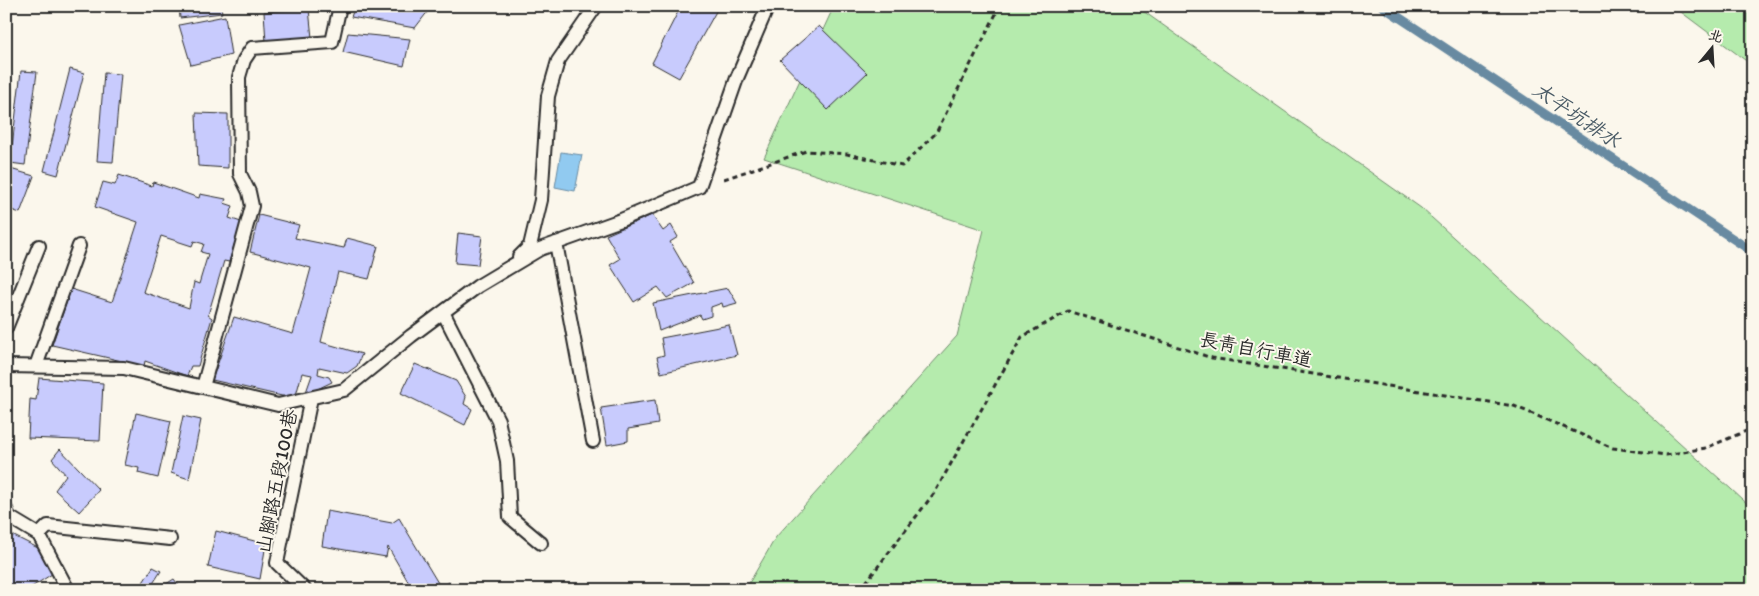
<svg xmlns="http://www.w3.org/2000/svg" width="1759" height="596" viewBox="0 0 1759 596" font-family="Itim,'LXGW WenKai TC',sans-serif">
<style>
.green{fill:#b5ebad;stroke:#708b6c}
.water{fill:#91caf0;stroke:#688aa1}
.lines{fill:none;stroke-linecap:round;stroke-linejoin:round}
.stream{stroke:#688aa1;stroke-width:9}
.building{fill:#c8cbfd;stroke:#2b2b2b;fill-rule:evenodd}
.lane-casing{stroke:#2b2b2b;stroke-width:16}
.path{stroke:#2b2b2b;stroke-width:3;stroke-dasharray:5 4;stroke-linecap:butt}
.lane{stroke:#fbf7ec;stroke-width:12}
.labels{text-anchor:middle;stroke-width:4;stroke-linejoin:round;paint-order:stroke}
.street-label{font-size:19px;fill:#2b2b2b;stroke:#fbf7ec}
.water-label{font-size:20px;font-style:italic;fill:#4a5b66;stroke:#fbf7ec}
</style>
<rect width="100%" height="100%" fill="#fbf7ec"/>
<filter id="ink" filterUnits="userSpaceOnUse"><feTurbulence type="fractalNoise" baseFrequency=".02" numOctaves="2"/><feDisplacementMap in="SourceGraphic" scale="10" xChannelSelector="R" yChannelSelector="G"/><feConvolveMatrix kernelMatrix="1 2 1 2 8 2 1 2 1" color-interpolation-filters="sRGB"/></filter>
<g filter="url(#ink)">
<path class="green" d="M 834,6 L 1136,6 L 1421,208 L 1753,509 L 1753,590 L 745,590 L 776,537 L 957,336 L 984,230 L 764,158 Z
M 1673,6 L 1753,6 L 1753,66 Z"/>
<path class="water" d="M 561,152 L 582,155 L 575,191 L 555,187 Z"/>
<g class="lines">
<path class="stream" d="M 1382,6 L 1753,252"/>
</g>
<path class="building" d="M 179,6 L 221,6 L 222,13 L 180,18 Z
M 355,6 L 432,6 L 415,28 L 351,17 Z
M 681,6 L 719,6 L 679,78 L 652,63 Z
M 309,9 L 312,38 L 266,42 L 264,12 Z
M 225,16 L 231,55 L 191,65 L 179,25 Z
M 819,26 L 867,73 L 828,110 L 780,60 Z
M 348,33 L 410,39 L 404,66 L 343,52 Z
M 70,69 L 84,73 L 58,175 L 44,171 Z
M 21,71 L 37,72 L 25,165 L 10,163 Z
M 104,73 L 121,74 L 113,162 L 97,161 Z
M 196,113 L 228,114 L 228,168 L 198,166 Z
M 7,168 L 34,176 L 20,213 L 6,208 Z
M 119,175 L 152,186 L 153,182 L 199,198 L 200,194 L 226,199 L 224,203 L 233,206 L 229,218 L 241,222 L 229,262 L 224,261 L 208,315 L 212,318 L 198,366 L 191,366 L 187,376 L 145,361 L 144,366 L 52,345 L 71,289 L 112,302 L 138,222 L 95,207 L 103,182 L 115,185 ZM 161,236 L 192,246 L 194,241 L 204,244 L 201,252 L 208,254 L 199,284 L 194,282 L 189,308 L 143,292 Z
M 259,215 L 299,225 L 295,238 L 344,248 L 347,238 L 378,246 L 369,279 L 338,272 L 321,342 L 362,354 L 357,366 L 347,373 L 319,367 L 318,374 L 329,377 L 332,382 L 305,395 L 312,375 L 302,373 L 295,399 L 212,380 L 234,317 L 293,334 L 311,268 L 250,252 Z
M 652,215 L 663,231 L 671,225 L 678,237 L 670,242 L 694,283 L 667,298 L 658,287 L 634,302 L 610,265 L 620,259 L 606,235 Z
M 458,233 L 482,236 L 478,265 L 455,263 Z
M 728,288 L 737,303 L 723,307 L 722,303 L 711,307 L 711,316 L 702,319 L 700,315 L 659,331 L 653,303 Z
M 729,325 L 737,355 L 661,373 L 657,357 L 664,355 L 661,338 Z
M 415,364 L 456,381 L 466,397 L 464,404 L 472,409 L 465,425 L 401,393 Z
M 39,378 L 103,383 L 100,441 L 28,438 L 30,399 L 36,400 Z
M 655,400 L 658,424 L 628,429 L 628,441 L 607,445 L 601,408 Z
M 136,413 L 171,421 L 158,478 L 138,473 L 139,468 L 125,465 Z
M 183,416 L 201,420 L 189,479 L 171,473 Z
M 60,449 L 99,490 L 79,512 L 55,490 L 66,475 L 52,459 Z
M 327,511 L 392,523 L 399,518 L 441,588 L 449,582 L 455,590 L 413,590 L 388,547 L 386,557 L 322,546 Z
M 216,531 L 266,544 L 260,579 L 208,567 Z
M 6,532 L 38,548 L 52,574 L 27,590 L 6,590 Z
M 153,567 L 161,571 L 152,585 L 160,588 L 174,579 L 182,590 L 138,590 Z"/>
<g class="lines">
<g class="lane-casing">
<path id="lane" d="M 556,243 L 593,441
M 519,257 L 530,246 L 541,200 L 548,96 L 558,61 L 596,6
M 443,312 L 498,420 L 507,461 L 510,517 L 541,543
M 6,328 L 39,246
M 6,366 L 124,368 L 278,405 L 344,390 L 411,336 L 478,286 L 540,249 L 621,220 L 699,187 L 737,78 L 768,6
M 36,366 L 79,246
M 203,387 L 252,206 L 249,192 L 240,174 L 239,77 L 244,60 L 252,48 L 332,42 L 340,6
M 6,509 L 9,517 L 39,535 L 68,590
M 39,535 L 48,526 L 170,539
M 305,590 L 277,563 L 311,398"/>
</g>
<path class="path" d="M 724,179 L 806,151 L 847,154 L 902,166 L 936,133 L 1000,6
M 860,590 L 935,492 L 1022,337 L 1068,311 L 1212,358 L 1514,406 L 1613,448 L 1666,455 L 1706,448 L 1753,428"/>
<use href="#lane" class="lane"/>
</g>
</g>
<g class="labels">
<g class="street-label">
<text transform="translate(1256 349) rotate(11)" y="7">長青自行車道</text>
<text transform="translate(276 481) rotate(-79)" y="7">山腳路五段100巷</text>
</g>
<g class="water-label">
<text transform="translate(1577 115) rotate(34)" y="7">太平坑排水</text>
</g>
</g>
<rect width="1759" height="596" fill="none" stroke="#fbf7ec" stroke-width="25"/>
<rect x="12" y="12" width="1734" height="571" fill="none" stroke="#2b2b2b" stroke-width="2" filter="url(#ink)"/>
<g transform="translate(1712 48) rotate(18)" stroke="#fbf7ec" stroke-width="4" paint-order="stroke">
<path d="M0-4L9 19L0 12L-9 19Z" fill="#2b2b2b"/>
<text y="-8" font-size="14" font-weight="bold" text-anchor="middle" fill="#2b2b2b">北</text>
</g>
</svg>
